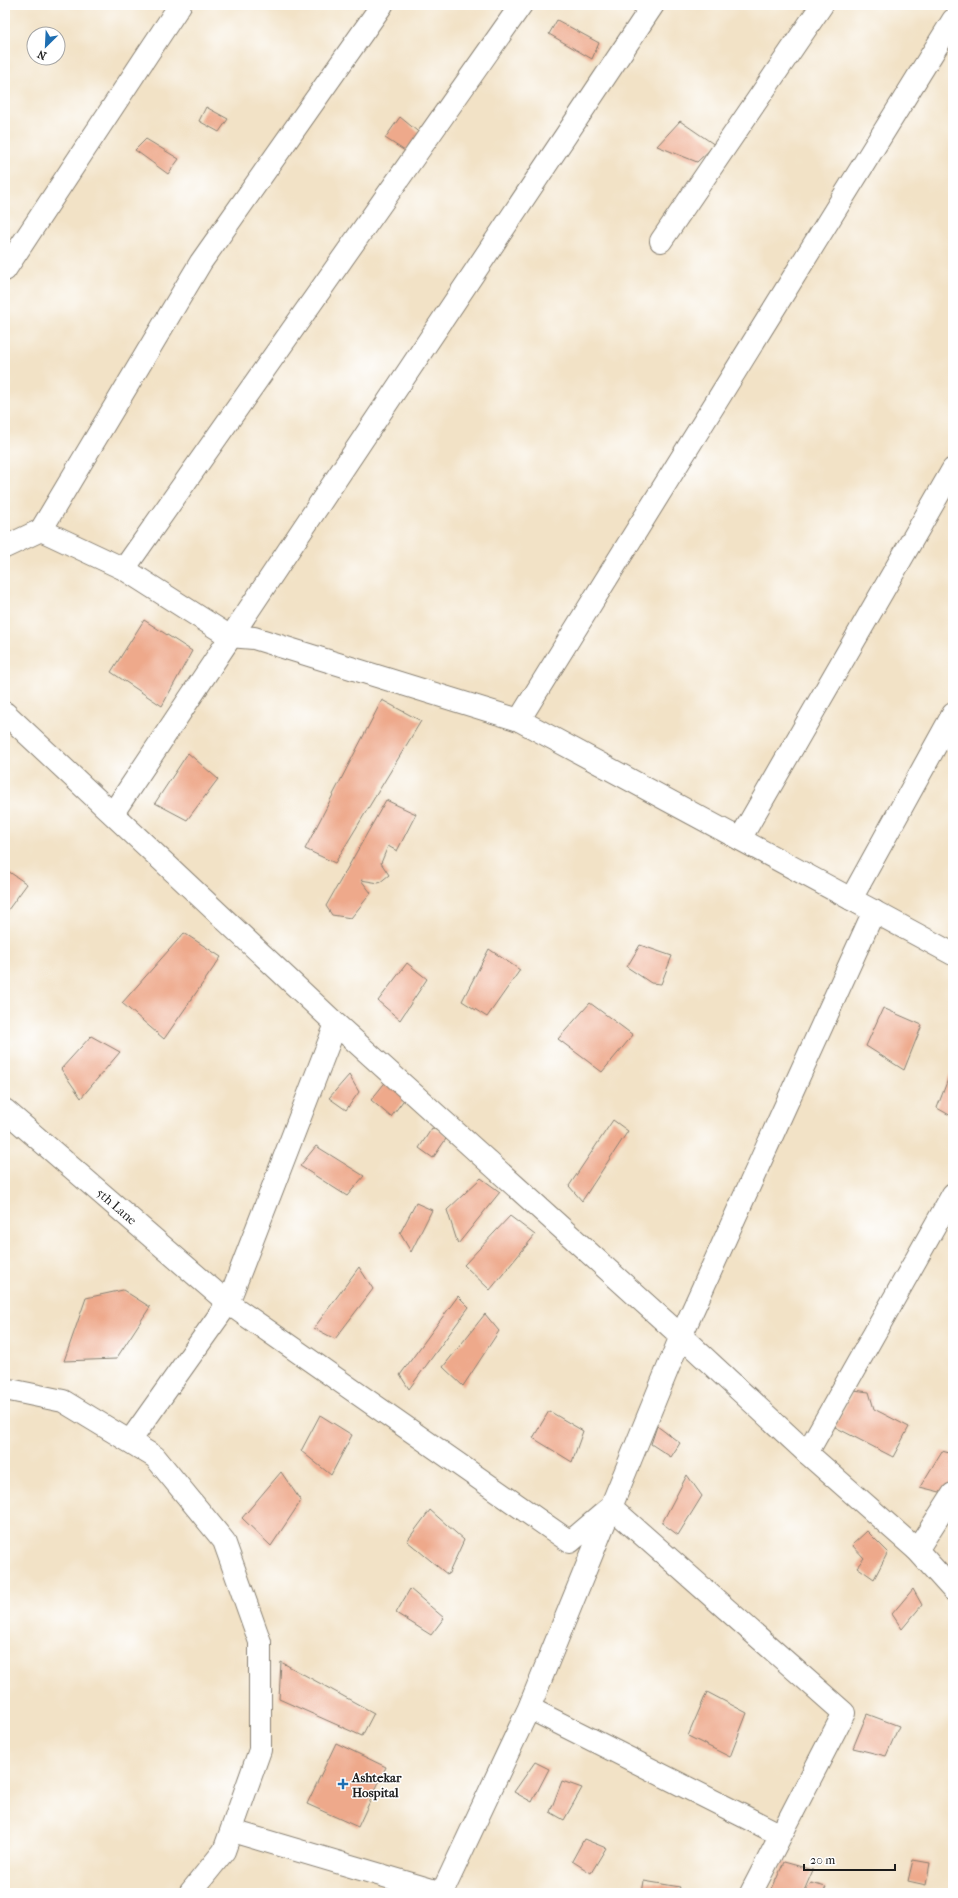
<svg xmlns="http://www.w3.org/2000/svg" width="958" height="1898" viewBox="0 0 958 1898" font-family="'IM FELL French Canon',serif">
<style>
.building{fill:#eea98b}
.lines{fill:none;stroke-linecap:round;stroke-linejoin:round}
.street-casing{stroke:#877f71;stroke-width:24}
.secondary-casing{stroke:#877f71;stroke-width:24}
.street{stroke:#fff;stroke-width:22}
.secondary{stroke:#fff;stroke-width:22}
.poi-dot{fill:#1f6fb2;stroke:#fff;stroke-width:1.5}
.labels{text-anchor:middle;stroke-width:3;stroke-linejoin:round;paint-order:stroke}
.street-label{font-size:13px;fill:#1c1c1c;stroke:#fff}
.poi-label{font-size:13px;font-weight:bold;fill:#1c1c1c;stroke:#fff;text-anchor:start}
</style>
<rect width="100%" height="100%" fill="#fff"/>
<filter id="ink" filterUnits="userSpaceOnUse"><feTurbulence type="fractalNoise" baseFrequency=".025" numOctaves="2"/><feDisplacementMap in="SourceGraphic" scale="8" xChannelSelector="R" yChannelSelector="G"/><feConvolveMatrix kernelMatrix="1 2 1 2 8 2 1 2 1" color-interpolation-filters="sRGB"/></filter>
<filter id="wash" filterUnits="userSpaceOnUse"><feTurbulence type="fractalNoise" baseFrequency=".012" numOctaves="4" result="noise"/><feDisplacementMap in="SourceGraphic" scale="16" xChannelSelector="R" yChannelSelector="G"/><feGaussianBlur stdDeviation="0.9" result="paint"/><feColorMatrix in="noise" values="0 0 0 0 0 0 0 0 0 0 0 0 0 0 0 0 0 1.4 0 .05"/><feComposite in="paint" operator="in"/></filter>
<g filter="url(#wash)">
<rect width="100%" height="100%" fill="#f2e2c6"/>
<g id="blocks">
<path class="building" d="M 557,20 L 599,43 L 592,59 L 549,34 Z
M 206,107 L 228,119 L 219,132 L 199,121 Z
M 400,117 L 422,135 L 405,151 L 385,138 Z
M 680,121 L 715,145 L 697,162 L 657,146 Z
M 146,139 L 179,159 L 168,174 L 135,150 Z
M 144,620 L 192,651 L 162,706 L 111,672 Z
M 382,700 L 421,721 L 335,863 L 305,849 Z
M 188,753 L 218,779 L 187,820 L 155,803 Z
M 386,800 L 416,814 L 397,851 L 388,846 L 381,863 L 389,875 L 379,883 L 361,880 L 371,893 L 351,918 L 332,915 L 326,906 Z
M 5,869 L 27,884 L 5,914 Z
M 184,933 L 221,957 L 164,1039 L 122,1003 Z
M 640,945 L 672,956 L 661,984 L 651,983 L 627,967 Z
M 489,949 L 520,970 L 487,1017 L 462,1001 Z
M 407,963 L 427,979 L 400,1020 L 378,1001 Z
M 590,1003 L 633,1035 L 602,1072 L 558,1039 Z
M 883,1008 L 922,1025 L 904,1070 L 866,1046 Z
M 91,1036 L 120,1052 L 81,1098 L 61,1069 Z
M 950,1074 L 953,1074 L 953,1117 L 937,1108 Z
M 349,1075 L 359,1092 L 346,1110 L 329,1098 Z
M 388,1079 L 406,1097 L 391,1117 L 371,1100 Z
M 613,1120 L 628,1131 L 582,1201 L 569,1186 Z
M 432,1128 L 448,1136 L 433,1158 L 419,1148 Z
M 316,1146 L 364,1176 L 347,1196 L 300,1166 Z
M 481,1178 L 500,1192 L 458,1244 L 447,1210 Z
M 416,1203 L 432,1210 L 411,1252 L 400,1233 Z
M 510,1216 L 535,1235 L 490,1290 L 464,1265 Z
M 359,1267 L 373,1289 L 335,1339 L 314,1328 Z
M 123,1290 L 150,1307 L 116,1359 L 64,1361 L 86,1298 Z
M 458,1296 L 469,1307 L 409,1389 L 400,1375 Z
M 485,1314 L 499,1331 L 463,1386 L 443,1367 Z
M 854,1390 L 869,1392 L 874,1409 L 909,1427 L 893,1457 L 835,1427 Z
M 549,1411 L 583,1431 L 572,1462 L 533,1438 Z
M 320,1415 L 352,1435 L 331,1475 L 301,1451 Z
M 657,1426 L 680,1443 L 671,1457 L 651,1444 Z
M 942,1451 L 953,1454 L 953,1481 L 944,1493 L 920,1487 Z
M 281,1472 L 301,1501 L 271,1546 L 242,1518 Z
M 687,1475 L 702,1496 L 678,1535 L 662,1523 Z
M 430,1510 L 464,1540 L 448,1575 L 407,1541 Z
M 867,1531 L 888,1552 L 874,1579 L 857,1567 L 864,1558 L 852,1545 Z
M 410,1589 L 444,1618 L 431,1635 L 396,1613 Z
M 913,1589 L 922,1605 L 902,1629 L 892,1614 Z
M 281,1662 L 374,1713 L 362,1736 L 279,1699 Z
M 707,1692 L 747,1713 L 730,1757 L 688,1736 Z
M 867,1714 L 899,1726 L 886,1756 L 853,1748 Z
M 336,1743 L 386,1767 L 358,1827 L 307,1804 Z
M 535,1762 L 549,1769 L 532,1802 L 514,1792 Z
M 562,1781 L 582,1788 L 564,1820 L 550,1812 Z
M 584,1839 L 606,1848 L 591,1873 L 572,1861 Z
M 913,1860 L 930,1863 L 926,1885 L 908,1881 Z
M 784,1862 L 813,1870 L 803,1893 L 770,1893 Z
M 644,1881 L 680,1887 L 678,1893 L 642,1893 Z
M 811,1883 L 826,1887 L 823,1893 L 804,1893 Z"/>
</g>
</g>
<g filter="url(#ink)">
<use href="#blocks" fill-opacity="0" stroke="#877f71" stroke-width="1"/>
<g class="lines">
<g class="street-casing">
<path id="street" d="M 661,241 L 822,5
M 5,270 L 180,5
M 41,530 L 201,262 L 382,5
M 124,569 L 521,5
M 519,720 L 953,20
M 113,813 L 653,5
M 740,839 L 953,469
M 851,899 L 953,714
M 5,1110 L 228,1303 L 570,1542 L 611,1507 L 681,1336 L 874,911
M 807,1453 L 953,1194
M 917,1550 L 953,1494
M 529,1708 L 781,1835
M 232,1831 L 442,1893
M 442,1893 L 529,1708 L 611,1507 L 844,1713 L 751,1893"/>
</g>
<g class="secondary-casing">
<path id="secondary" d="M 5,547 L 41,530 L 124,569 L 229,636 L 254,638 L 519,720 L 953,954
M 5,713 L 336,1024 L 681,1336 L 807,1453 L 917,1550 L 953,1590
M 5,1389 L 63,1401 L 155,1457 L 224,1541 L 260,1642 L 260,1750 L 224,1851 L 190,1893
M 130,1441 L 228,1303 L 336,1024"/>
</g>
<use href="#street" class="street"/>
<use href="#secondary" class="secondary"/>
</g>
</g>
<path class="poi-dot" d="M341 1778h4v4h4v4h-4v4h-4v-4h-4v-4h4z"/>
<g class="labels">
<g class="street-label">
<text transform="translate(117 1206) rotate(41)" y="5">5th Lane</text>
</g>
<g class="poi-label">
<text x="352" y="1782">Ashtekar<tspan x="352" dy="15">Hospital</tspan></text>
</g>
</g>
<rect width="958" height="1898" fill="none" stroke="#fff" stroke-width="20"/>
<g transform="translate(46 46) rotate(204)"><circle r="19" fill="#ffffff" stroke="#a4a4a4"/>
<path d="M0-3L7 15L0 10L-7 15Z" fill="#1f6fb2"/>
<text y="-6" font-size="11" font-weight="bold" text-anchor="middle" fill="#1c1c1c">N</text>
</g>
<path d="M804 1864v6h91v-6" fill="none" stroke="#1c1c1c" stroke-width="2"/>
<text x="810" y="1864" font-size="12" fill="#1c1c1c" stroke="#ffffff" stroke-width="3" paint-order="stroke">20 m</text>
</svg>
